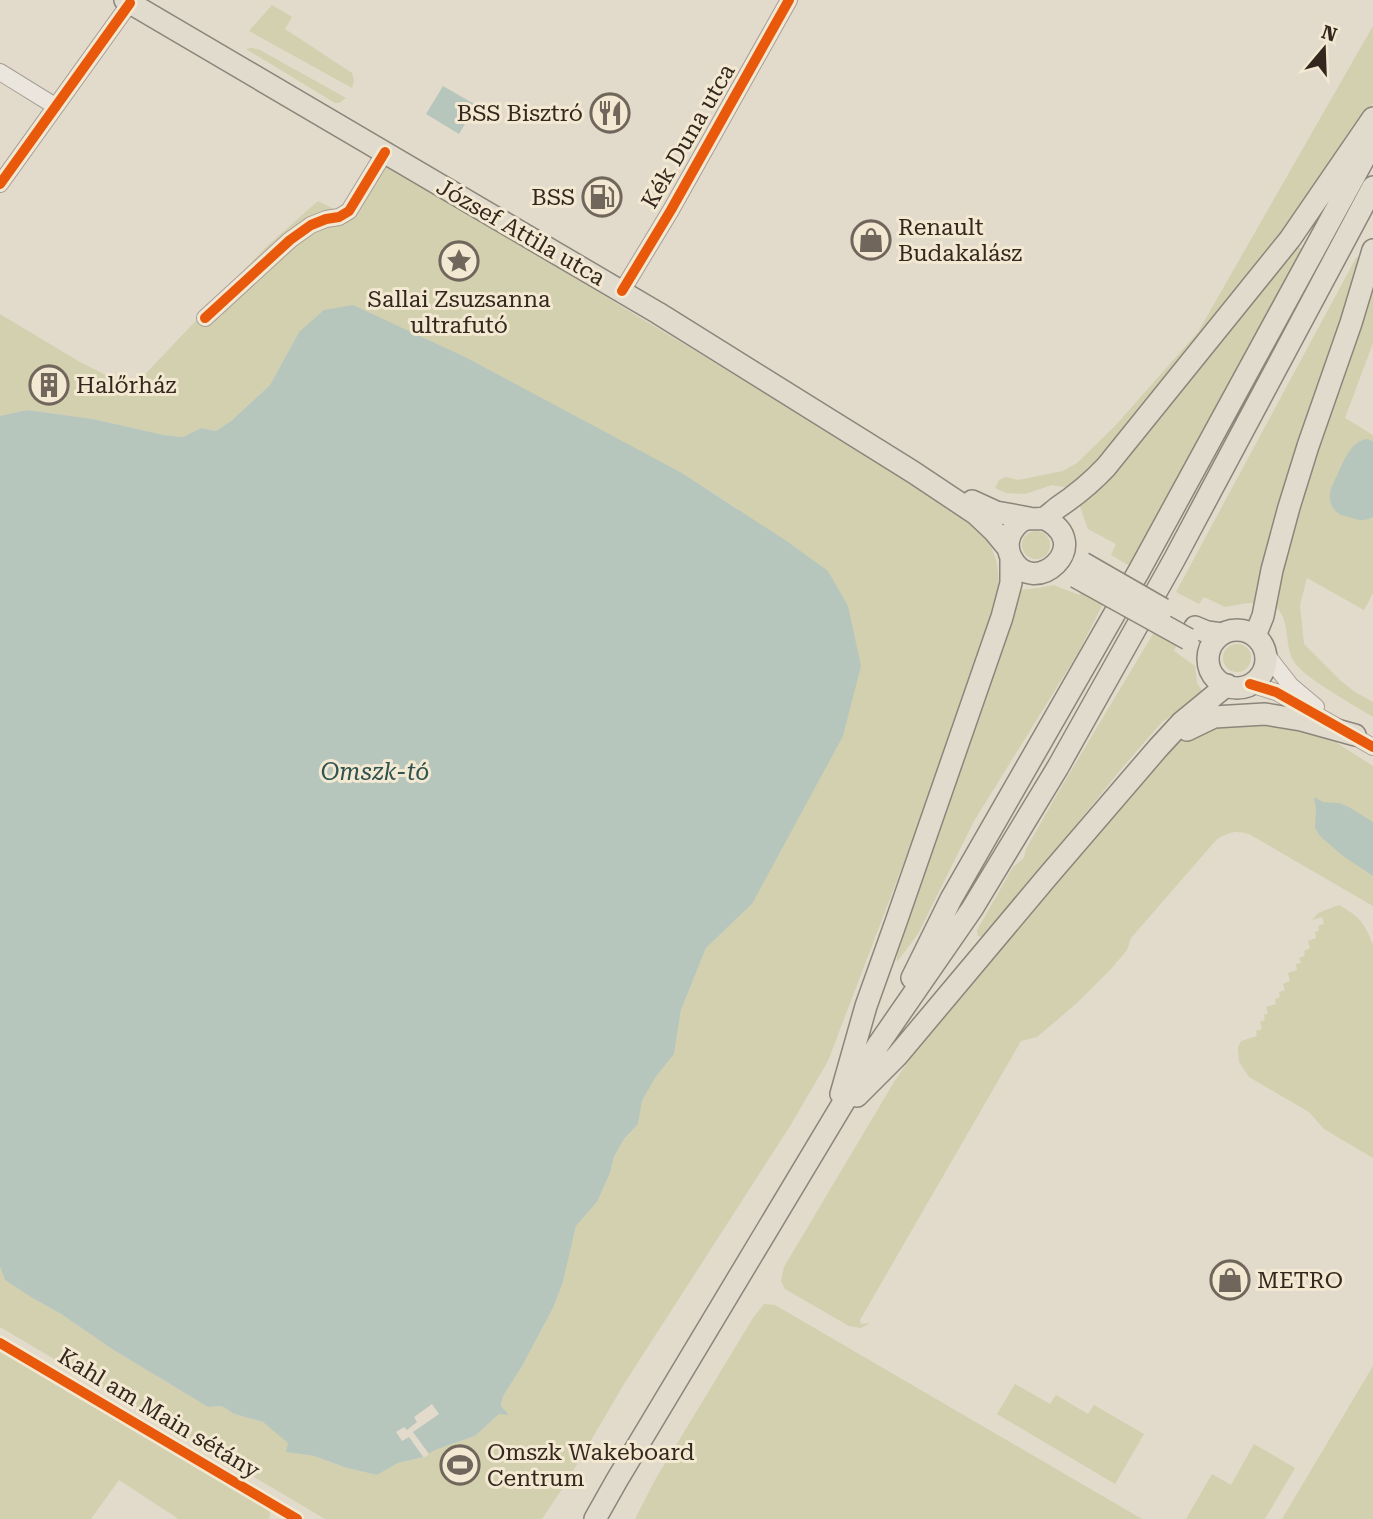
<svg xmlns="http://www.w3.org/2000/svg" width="1373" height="1519" viewBox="0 0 1373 1519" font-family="'Roboto Serif',serif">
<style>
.green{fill:#d2d0ae}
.water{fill:#b7c6bc}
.pier{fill:#e2dacb}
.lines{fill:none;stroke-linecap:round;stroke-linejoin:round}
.minor-casing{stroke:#a79f95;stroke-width:18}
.major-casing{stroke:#8c857b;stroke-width:24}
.minor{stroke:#eae5dd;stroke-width:16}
.major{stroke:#e1dbce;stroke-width:21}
.major-bridge-casing{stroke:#8c857b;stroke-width:24;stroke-linecap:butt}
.major-bridge{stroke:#e1dbce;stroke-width:21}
.cycleway-casing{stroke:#f3e8d1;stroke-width:15}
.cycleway{stroke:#e8590c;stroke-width:10}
.labels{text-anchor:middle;stroke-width:6;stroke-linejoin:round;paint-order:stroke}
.poi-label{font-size:23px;fill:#34281e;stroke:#f3e8d1;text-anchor:start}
.street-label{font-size:23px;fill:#34281e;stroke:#f3e8d1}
.water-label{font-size:24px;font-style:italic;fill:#2e5350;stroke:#f3e8d1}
</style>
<rect width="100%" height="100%" fill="#e2dacb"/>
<path class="green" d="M 272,5 L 292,17 L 285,29 L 352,73 L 354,80 L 352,88 L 249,31 Z
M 1373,26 L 1373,103 L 1239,292 L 1135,418 L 1070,488 L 1052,485 L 1025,494 L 1006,493 L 995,488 L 999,480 L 1006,477 L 1018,480 L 1063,471 L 1077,463 L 1115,426 L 1198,332 Z
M 252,48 L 260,50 L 346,98 L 339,103 L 335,103 L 246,49 Z
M 375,157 L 954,508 L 987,535 L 997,563 L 1000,593 L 979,665 L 828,1061 L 790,1126 L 624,1384 L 566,1483 L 542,1519 L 325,1519 L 0,1327 L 0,1267 L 5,1280 L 29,1296 L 61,1314 L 112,1349 L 208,1407 L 222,1406 L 234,1414 L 263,1422 L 289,1443 L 287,1452 L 314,1456 L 347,1468 L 377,1475 L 398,1463 L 423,1457 L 435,1450 L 475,1436 L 499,1414 L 508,1414 L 501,1406 L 503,1396 L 521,1368 L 553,1308 L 563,1282 L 576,1226 L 597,1202 L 610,1173 L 614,1157 L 624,1139 L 638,1124 L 642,1101 L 655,1078 L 674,1054 L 681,1010 L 706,948 L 752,904 L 738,509 L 682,473 L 647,455 L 299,332 L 270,385 L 231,421 L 216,431 L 201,428 L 183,437 L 164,435 L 93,419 L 27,410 L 0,416 L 0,314 L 80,362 L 132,388 L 266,247 L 318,201 L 340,212 Z
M 1297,248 L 1301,248 L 1305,252 L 1137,570 L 1111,555 L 1116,544 L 1088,529 L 1078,501 L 1127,452 L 1198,370 Z
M 1362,255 L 1262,604 L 1248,603 L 1225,607 L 1204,597 L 1199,604 L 1176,592 L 1356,258 Z
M 1373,277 L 1373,343 L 1345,418 L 1373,435 L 1373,593 L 1364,610 L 1307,578 L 1300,605 L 1304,644 L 1341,681 L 1355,692 L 1373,702 L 1373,717 C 1354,705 1306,679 1295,663 C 1283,647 1292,621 1275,606 L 1275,588 L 1299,500 Z
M1022 545a14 14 0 1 1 28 0a14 14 0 1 1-28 0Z
M 1054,585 L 1079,595 L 1083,589 L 1104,602 L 1078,653 L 974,821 L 918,934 L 897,962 L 897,955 L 1011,622 L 1020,590 L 1038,588 Z
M 1156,629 L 1178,642 L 1174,651 L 1195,666 L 1197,683 L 1204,693 L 1162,722 L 1122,768 L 985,938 L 978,936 L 977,930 L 1013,867 L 1024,858 L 1026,849 L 1056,796 Z
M1223 658a14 14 0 1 1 28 0a14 14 0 1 1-28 0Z
M 1264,719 L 1329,738 L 1373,766 L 1373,906 L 1249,834 C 1236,830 1229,832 1217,839 L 1131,938 L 1127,950 L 1111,969 L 1077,1003 L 1037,1037 L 1021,1041 L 860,1320 L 861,1324 L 870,1323 L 861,1328 L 849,1326 L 785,1289 L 781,1281 L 784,1267 L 894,1082 L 917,1049 L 1113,812 L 1171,747 L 1199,730 L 1218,727 L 1239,721 Z
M 1339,905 C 1361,918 1364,922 1373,945 L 1373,1158 L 1324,1129 L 1309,1112 L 1249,1077 L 1239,1062 L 1238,1047 L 1241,1041 L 1257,1036 L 1256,1031 L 1262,1029 L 1260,1022 L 1265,1020 L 1264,1015 L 1268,1013 L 1266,1007 L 1276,1004 L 1275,999 L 1280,997 L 1279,992 L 1285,990 L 1283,984 L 1290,981 L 1288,973 L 1297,970 L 1296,964 L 1301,963 L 1299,958 L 1305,956 L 1304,951 L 1310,948 L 1308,941 L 1316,938 L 1315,932 L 1319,931 L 1318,926 L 1324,924 L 1322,917 L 1312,920 L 1318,913 Z
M 764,1304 L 775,1305 L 1142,1519 L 635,1519 L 655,1480 L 753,1318 Z
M 0,1351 L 51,1381 L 51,1382 L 271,1509 L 269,1519 L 177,1519 L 177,1518 L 119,1480 L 91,1519 L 0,1519 Z
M 1373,1366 L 1373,1519 L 1282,1519 Z
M 1015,1384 L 1050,1404 L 1056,1395 L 1088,1414 L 1094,1405 L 1144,1434 L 1115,1484 L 997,1414 Z
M 1254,1444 L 1295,1468 L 1265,1519 L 1186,1519 L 1212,1474 L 1231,1485 Z"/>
<path class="water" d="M 443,86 L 476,105 L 459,134 L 426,114 Z
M 353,305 L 465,357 L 682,473 L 788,542 L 828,571 L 848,606 L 861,666 L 843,736 L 752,904 L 706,948 L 681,1010 L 674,1054 L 655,1078 L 642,1101 L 638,1124 L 624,1139 L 614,1157 L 610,1173 L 597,1202 L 576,1226 L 563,1282 L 553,1308 L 521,1368 L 503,1396 L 501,1406 L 509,1415 L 499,1414 L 475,1436 L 435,1450 L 423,1457 L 398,1463 L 377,1475 L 347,1468 L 314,1456 L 286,1452 L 288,1443 L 263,1422 L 234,1414 L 222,1406 L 208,1407 L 112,1349 L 61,1314 L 29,1296 L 5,1280 L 0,1267 L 0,416 L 27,410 L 93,419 L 164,435 L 183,437 L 201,428 L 216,431 L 231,421 L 270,385 L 299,332 L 324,310 Z
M 1367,439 L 1373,441 L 1373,517 C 1365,521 1361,521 1352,518 C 1345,516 1337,515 1333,508 C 1325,494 1334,483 1339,471 C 1345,458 1352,441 1367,439 Z
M 1314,797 L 1323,802 L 1339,803 L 1349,807 L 1373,822 L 1373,876 L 1343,856 L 1320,836 L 1315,828 L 1316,809 Z"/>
<path class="pier" d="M 432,1404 L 439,1414 L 413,1432 L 429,1454 L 424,1458 L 409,1437 L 402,1441 L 396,1432 L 404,1427 L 407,1430 L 417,1422 L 414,1417 Z"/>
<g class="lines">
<g class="minor-casing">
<path id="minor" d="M 0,72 L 55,106
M 0,184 L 130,3
M 622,291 L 671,210 L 789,0
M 205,318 L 290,240 L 311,225 L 326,219 L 339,217 L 349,211 L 385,152
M 1266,654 L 1291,686 L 1316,707
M 1250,684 L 1276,692 L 1373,747"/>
</g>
<g class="major-casing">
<path id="major" d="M 125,0 L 658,313 L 913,472 L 976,514 L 994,531 L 1008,548
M 972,501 L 996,512 L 1029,518
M 1043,518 C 1098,543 1033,602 1011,557 C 1006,547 1008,535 1015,527 C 1026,514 1033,521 1044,518 C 1048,516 1053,511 1057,508 C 1075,496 1091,483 1106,467 L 1290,239 L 1373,118
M 1195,627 L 1207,632 L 1222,634
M1208 659a29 29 0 1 1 58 0a29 29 0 1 1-58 0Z
M 1255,636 L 1263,616 L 1272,570 L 1289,507 L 1308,446 L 1351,323 L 1373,250
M 1187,730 L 1214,717 L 1265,714 L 1301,720 L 1355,735
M 912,978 L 951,899 L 1139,571 L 1373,142
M 841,1094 L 866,1006 L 896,922 L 1002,617 L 1011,583 L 1011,559
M 857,1096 L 897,1056 L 1048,876 L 1158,748 L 1182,722 L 1227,685
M 595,1519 L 617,1480 L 878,1045 L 972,909 L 1058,767 L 1174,560 L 1373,187"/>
</g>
<use href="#minor" class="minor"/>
<use href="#major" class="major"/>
<g class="major-bridge-casing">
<path id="major-bridge" d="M 1083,563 L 1163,609
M 1076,577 L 1188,639"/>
</g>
<use href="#major-bridge" class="major-bridge"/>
<g class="cycleway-casing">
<path id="cycleway" d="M 0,184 L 130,3
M 622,291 L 671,210 L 789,0
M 205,318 L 290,240 L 311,225 L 326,219 L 339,217 L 349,211 L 385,152
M 1250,684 L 1276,692 L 1373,747
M 0,1343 L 297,1519"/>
</g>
<use href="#cycleway" class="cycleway"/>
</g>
<defs>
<g id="restaurant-ring" transform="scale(2.0125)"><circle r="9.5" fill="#f3e8d1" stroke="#71665b" stroke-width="1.5"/><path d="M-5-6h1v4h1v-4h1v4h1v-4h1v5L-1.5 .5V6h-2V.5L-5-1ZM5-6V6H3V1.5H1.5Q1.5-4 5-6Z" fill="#71665b"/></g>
<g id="fuel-ring" transform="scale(2.0125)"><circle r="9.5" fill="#f3e8d1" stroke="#71665b" stroke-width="1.5"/><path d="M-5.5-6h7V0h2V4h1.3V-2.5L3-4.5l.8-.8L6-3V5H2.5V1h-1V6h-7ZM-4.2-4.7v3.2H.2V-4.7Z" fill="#71665b"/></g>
<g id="shop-ring" transform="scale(2.0125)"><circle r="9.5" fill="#f3e8d1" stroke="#71665b" stroke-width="1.5"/><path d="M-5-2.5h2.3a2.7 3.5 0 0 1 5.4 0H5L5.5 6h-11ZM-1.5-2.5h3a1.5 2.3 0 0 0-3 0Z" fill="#71665b"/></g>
<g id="sight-ring" transform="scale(2.0125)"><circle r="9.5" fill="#f3e8d1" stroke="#71665b" stroke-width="1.5"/><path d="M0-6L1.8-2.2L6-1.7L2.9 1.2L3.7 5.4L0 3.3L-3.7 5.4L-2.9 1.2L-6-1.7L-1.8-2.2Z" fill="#71665b"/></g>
<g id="building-ring" transform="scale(2.0125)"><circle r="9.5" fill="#f3e8d1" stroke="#71665b" stroke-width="1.5"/><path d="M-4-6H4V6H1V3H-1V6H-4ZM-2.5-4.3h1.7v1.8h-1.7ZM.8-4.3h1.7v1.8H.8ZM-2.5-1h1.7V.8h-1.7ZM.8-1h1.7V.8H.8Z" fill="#71665b"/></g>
<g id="stadium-ring" transform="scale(2.0125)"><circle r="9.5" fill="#f3e8d1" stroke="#71665b" stroke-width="1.5"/><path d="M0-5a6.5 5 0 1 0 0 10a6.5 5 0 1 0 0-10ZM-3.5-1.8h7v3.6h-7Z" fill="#71665b"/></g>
</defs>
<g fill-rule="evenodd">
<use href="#restaurant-ring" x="610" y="113"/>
<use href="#fuel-ring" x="602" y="197"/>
<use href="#shop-ring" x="871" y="240"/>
<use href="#sight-ring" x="459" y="261"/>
<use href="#building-ring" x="49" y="385"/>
<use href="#shop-ring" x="1230" y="1280"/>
<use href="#stadium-ring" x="460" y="1465"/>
</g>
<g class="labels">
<g class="poi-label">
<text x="583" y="121" text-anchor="end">BSS Bisztró</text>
<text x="575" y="205" text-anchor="end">BSS</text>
<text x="898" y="235">Renault<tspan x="898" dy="26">Budakalász</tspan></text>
<text x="459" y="307" text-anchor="middle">Sallai Zsuzsanna<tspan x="459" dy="26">ultrafutó</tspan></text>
<text x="76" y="393">Halőrház</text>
<text x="1257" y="1288">METRO</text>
<text x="487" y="1460">Omszk Wakeboard<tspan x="487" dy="26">Centrum</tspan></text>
</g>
<g class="street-label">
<text transform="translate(688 136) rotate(-60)" y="8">Kék Duna utca</text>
<text transform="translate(521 232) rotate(30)" y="8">József Attila utca</text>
<text transform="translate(159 1413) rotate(31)" y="8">Kahl am Main sétány</text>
</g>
<g class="water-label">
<text x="375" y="780">Omszk-tó</text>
</g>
</g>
<g transform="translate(1324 49) rotate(19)" stroke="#f3e8d1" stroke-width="5" paint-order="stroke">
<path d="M0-5L12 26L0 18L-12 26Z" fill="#34281e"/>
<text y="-10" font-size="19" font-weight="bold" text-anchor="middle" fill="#34281e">N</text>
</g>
</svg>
